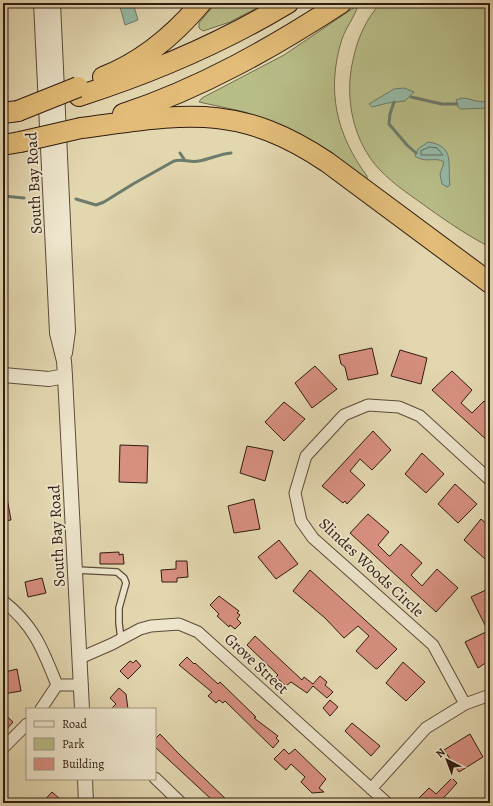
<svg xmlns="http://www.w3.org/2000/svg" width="493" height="806" viewBox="0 0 493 806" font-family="Alegreya,serif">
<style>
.green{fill:#b8bd88;stroke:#746c4c}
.water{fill:#96baa7;stroke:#6d7b6b}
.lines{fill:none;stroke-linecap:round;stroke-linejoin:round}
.shore{stroke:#636b5c;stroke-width:1}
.stream{stroke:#6d7b6b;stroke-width:3}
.building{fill:#d78f80;stroke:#301c11}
.service-casing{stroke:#5d4b39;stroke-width:8}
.minor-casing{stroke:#5d4b39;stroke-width:13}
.tertiary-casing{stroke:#5d4b39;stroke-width:16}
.motorway-casing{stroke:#301c11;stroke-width:22}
.service{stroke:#ede5cc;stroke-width:5.5}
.minor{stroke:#ede5cc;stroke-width:11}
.tertiary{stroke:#ede5cc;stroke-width:14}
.motorway{stroke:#e2bc78;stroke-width:20}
.motorway-bridge-casing{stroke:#301c11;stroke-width:22;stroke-linecap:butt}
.motorway-bridge{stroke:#e2bc78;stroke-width:20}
.labels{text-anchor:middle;stroke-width:3.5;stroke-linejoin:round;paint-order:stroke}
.street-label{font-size:16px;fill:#301c11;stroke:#ede5cc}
</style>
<rect width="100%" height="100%" fill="#e3d7b0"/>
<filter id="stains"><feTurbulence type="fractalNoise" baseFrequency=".005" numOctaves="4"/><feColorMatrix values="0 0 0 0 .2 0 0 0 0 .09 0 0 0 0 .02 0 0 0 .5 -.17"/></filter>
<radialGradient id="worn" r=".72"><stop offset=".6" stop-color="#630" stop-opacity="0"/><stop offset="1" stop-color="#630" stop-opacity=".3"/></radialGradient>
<path class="green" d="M 216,3 L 266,3 L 230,22 L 203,31 L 199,28 L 199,23 Z
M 381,3 L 490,3 L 490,247 C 468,236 448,222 428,208 C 412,196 394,185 380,170 C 353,142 344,97 353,60 C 357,40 366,18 381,3 Z
M 358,5 C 355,17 346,27 342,39 C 326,90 336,134 367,176 L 367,179 L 296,132 L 245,112 L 199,102 L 202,98 L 284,55 Z"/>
<path class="water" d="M 119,3 L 133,3 L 138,20 L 125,25 Z
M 404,88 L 414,92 L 405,101 L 388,103 L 372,107 L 369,104 L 394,89 Z
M 462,98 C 471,98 481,105 490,100 L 490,108 L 461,109 L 458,107 L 456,100 Z
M 428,142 C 456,146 447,164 450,185 L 447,187 L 442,184 L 440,174 L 444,162 C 435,156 426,164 415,156 L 418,149 Z"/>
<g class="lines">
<path class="shore" d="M 430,147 L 437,148 L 443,155 L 421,155 L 421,151 Z"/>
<path class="stream" d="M 411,97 L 442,104 L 457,104
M 394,102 L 390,114 L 389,124 L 407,145 L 416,153
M 180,153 L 184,159
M 3,196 L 24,198
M 76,199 L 96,205 L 104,202 L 133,184 L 174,161 C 183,158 189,163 199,161 C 210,159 220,154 231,153"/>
</g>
<path class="building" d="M 372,348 L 378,374 L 348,380 L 345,367 L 341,364 L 339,355 Z
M 400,350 L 427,358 L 421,384 L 391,376 Z
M 315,366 L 337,389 L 312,408 L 295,383 Z
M 452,371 L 472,390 L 461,403 L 472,413 L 484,401 L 490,406 L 490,443 L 432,390 Z
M 284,402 L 305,419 L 284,441 L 265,422 Z
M 373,431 L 391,450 L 372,470 L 360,459 L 350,471 L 365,485 L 347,504 L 345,501 L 343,503 L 322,486 Z
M 120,445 L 148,446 L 147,483 L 119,482 Z
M 247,446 L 273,451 L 265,481 L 240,473 Z
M 422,453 L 444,474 L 426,493 L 405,474 Z
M 455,484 L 477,504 L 458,523 L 438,504 Z
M 3,498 L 7,498 L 11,520 L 3,521 Z
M 254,499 L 260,529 L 234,533 L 228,506 Z
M 368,514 L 389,532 L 378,545 L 389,556 L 390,556 L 401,544 L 422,563 L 411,575 L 422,586 L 437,569 L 458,588 L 436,612 L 350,533 Z
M 481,519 L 490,527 L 490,553 L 485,559 L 464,540 Z
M 279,540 L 298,564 L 276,579 L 258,557 Z
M 119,552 L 119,555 L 123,554 L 124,564 L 100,564 L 100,553 Z
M 176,561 L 187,561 L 188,577 L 177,578 L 177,582 L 162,582 L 161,570 L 176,569 Z
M 310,570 L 397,649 L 378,668 L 376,669 L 356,651 L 369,636 L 358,626 L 344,638 L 325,618 L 293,591 Z
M 42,578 L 46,593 L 28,597 L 25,582 Z
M 490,588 L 490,660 L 478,668 L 465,642 L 488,631 L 471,597 Z
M 219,596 L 239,611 L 237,613 L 240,615 L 237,619 L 241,623 L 235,629 L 230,625 L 229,627 L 217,616 L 219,614 L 210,605 Z
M 255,636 L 302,680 L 304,677 L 313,684 L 320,676 L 327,682 L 325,685 L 333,692 L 327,698 L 313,686 L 307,693 L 291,682 L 286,686 L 276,677 L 278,675 L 247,645 Z
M 187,657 L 194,664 L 195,663 L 218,684 L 220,682 L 256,717 L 254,718 L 278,736 L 276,738 L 279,741 L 273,748 L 225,701 L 223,703 L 219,700 L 216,703 L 208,696 L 212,692 L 179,665 Z
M 136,660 L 141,666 L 128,679 L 120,671 L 130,661 L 133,663 Z
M 403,662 L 425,682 L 406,701 L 386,683 Z
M 17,669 L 21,691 L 3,694 L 3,679 L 7,679 L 5,672 Z
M 119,688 L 126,694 L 128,709 L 111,709 L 116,704 L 110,698 Z
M 330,700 L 338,707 L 330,716 L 323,708 Z
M 3,713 L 13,722 L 3,733 Z
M 352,723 L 380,746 L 371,756 L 345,731 Z
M 160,734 L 178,753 L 230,803 L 207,803 L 211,799 L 155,747 L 155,739 Z
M 470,734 L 483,757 L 459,772 L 444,750 Z
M 284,749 L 289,754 L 295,749 L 326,779 L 319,788 L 324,792 L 312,793 L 301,782 L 305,777 L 291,764 L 286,770 L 274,759 Z
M 452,778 L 457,783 L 439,803 L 414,803 L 429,788 L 436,794 Z
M 52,792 L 60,799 L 56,803 L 42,803 Z"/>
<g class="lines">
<g class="service-casing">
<path id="service" d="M 76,570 L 117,572 L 124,578 L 126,583 L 119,608 L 119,623 L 121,639"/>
</g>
<g class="minor-casing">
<path id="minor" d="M 3,601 C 34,625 43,650 57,685
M 80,658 L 112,644 L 140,629 L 151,626 L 179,624 L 198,632 L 387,803
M 465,704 L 433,645 L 313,538 L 301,521 L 295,493 L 306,456 L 344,415 L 368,405 L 399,407 L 420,416 L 490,480
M 41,709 L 57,685 L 82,685
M 3,748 L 27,724
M 155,778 L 181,803
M 371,789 L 426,728 L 465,704 L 490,695"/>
</g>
<g class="tertiary-casing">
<path id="tertiary" d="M 41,3 L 57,333 L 64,361 L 65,376 L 82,709
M 53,3 L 68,331 L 65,353
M 3,375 L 49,379 L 65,376
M 85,779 L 86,803"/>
</g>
<g class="motorway-casing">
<path id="motorway" d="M 103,77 C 142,62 174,35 201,3
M 79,96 C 154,72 220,44 288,3
M 3,113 L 18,111
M 123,114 C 201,88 272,48 341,3
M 81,128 C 182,115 236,101 327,162 L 490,283
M 3,145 L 20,142"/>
</g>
<use href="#service" class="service"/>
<use href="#minor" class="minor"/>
<use href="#tertiary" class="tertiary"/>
<use href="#motorway" class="motorway"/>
<g class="motorway-bridge-casing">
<path id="motorway-bridge" d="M 18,111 L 78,87
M 20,142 L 81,128"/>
</g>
<use href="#motorway-bridge" class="motorway-bridge"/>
</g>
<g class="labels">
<g class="street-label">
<text transform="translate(33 183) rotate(-93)" y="6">South Bay Road</text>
<text transform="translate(56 536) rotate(-93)" y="6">South Bay Road</text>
<text transform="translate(372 567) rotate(43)" y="6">Slindes Woods Circle</text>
<text transform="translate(257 663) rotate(43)" y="6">Grove Street</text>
</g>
</g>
<rect width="493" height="806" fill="none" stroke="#e3d7b0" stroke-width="16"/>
<rect x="4" y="4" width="485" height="798" fill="none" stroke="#301c11" stroke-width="2"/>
<rect x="8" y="8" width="477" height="790" fill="none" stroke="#301c11"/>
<rect x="26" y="708" width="130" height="72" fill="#ede5cc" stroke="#a19581"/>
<rect x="34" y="721" width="20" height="6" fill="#ede5cc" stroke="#a19581"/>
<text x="62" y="728" font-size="12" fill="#301c11">Road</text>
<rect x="34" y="738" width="20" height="12" fill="#b8bd88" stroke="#a19581"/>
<text x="62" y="748" font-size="12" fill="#301c11">Park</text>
<rect x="34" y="758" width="20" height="12" fill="#d78f80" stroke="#a19581"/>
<text x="62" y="768" font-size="12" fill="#301c11">Building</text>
<g transform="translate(447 760) rotate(318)" stroke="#ede5cc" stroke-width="3" paint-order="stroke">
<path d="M0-3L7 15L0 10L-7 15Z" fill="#301c11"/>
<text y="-6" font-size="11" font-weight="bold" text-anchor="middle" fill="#301c11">N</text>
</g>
<rect width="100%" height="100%" filter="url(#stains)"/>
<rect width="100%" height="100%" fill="url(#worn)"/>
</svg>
